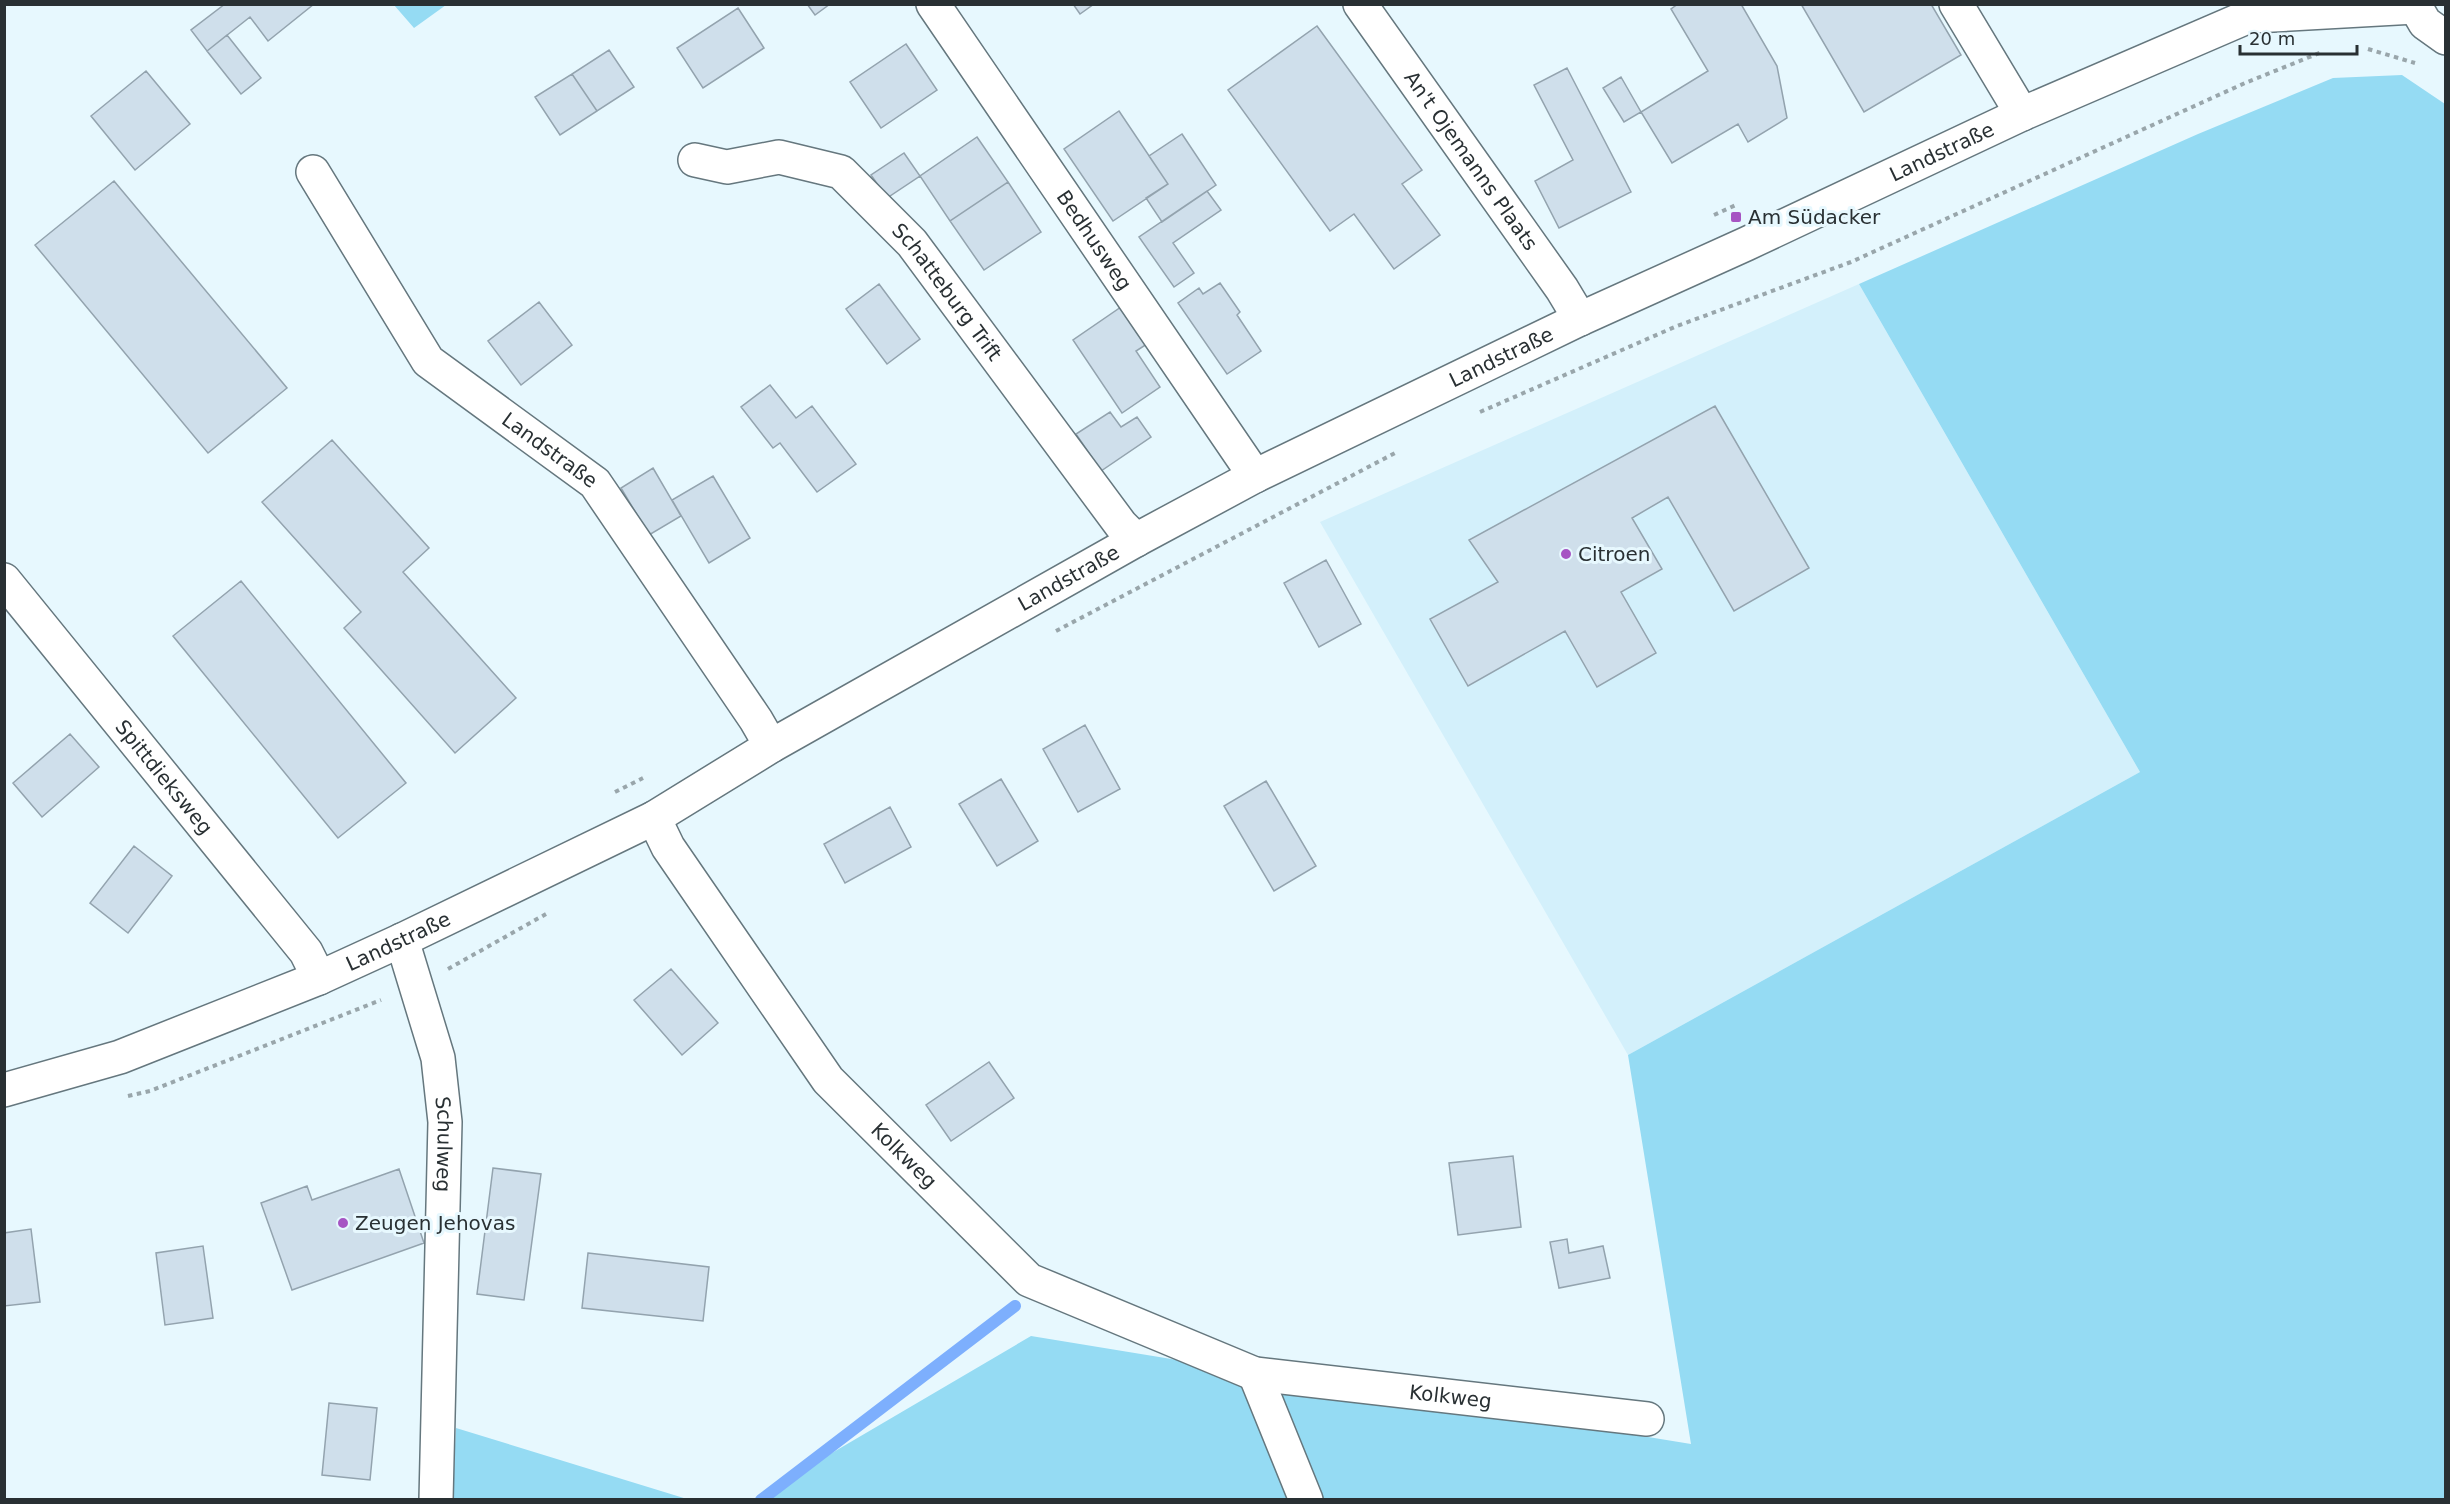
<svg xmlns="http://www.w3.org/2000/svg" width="2450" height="1504" viewBox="0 0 2450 1504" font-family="'DejaVu Sans',sans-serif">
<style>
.built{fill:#d3f0fb}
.green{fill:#95dbf3}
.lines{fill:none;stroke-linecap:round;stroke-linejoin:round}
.stream{stroke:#7daffd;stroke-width:12}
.building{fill:#cfdfeb;stroke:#93a3ae;stroke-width:1.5}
.minor-casing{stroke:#65777e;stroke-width:36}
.path{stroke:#99a6ab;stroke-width:4;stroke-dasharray:4.5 4.5;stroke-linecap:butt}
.minor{stroke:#fff;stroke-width:33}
.poi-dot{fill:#a654c3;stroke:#e7f8fe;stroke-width:2}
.labels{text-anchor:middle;stroke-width:6;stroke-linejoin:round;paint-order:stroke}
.street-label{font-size:20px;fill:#293033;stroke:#e7f8fe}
.poi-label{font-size:20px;fill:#293033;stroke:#e7f8fe;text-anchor:start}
</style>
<rect width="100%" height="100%" fill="#e7f8fe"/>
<path class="built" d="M 1859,284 L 2140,772 L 1628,1055 L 1320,522 Z"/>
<path class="green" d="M 394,5 L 446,5 L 414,28 Z
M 2402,75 L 2445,104 L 2445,1499 L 752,1500 L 1031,1336 L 1691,1444 L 1628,1055 L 2140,772 L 1859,284 L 2198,134 L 2333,78 Z
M 456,1428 L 687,1499 L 452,1500 Z"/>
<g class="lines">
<path class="stream" d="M 761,1500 L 1015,1306"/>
</g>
<path class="building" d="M 225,4 L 314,4 L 268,41 L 250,17 L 207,51 L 191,30 Z
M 807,4 L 830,4 L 815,15 Z
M 1073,4 L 1094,4 L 1080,14 Z
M 1678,4 L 1741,4 L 1777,66 L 1787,118 L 1748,142 L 1738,124 L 1672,163 L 1641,112 L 1708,71 L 1671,9 Z
M 1801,4 L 1931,4 L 1961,55 L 1864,112 Z
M 738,8 L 764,48 L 703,88 L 677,48 Z
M 1317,26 L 1422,170 L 1402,184 L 1440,235 L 1394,269 L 1354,214 L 1330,231 L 1228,90 Z
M 227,35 L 261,78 L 241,94 L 207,51 Z
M 906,44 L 937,90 L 881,128 L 850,82 Z
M 609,50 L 634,87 L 597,111 L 572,74 Z
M 1567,68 L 1631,192 L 1559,228 L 1535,181 L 1573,160 L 1534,85 Z
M 146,71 L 190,124 L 135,170 L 91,116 Z
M 572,74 L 597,111 L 560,135 L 535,97 Z
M 1621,77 L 1641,112 L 1624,122 L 1603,88 Z
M 1119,111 L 1168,184 L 1113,221 L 1064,149 Z
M 1182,134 L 1216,185 L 1162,222 L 1146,198 L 1168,184 L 1149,156 Z
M 977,137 L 1008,182 L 950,221 L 920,176 Z
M 904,153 L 920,176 L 887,198 L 871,175 Z
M 114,181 L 287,388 L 208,453 L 35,245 Z
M 1008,182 L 1041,232 L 984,270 L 950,221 Z
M 1207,191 L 1221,210 L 1173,243 L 1194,273 L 1174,287 L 1139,237 Z
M 1220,283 L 1240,312 L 1237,315 L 1261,351 L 1227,374 L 1178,303 L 1199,288 L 1203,294 Z
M 879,284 L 920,339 L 887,364 L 846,309 Z
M 539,302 L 572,345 L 521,385 L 488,341 Z
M 1121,307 L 1147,344 L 1136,351 L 1160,387 L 1122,413 L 1073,340 Z
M 770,385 L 796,418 L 812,406 L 856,464 L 817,492 L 780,443 L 773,448 L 741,407 Z
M 1715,406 L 1809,568 L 1734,611 L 1668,497 L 1632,518 L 1662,569 L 1621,592 L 1656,653 L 1597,687 L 1565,631 L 1468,686 L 1430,619 L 1498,582 L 1469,540 Z
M 1110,412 L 1121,427 L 1137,417 L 1151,437 L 1101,471 L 1076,434 Z
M 332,440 L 429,548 L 403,572 L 516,698 L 455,753 L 344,628 L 361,612 L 262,502 Z
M 653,468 L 681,516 L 649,535 L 621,488 Z
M 713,476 L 750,538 L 709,563 L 672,500 Z
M 1326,560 L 1361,624 L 1319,647 L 1284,583 Z
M 241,581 L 406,783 L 338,838 L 173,636 Z
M 1085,725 L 1120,789 L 1078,812 L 1043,749 Z
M 70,734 L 99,767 L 42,817 L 13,783 Z
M 1001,779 L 1038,841 L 997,866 L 959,804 Z
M 1266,781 L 1316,866 L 1274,891 L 1224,806 Z
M 890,807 L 911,847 L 845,883 L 824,844 Z
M 134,846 L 172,876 L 128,933 L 90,903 Z
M 671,969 L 718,1023 L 682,1055 L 634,1000 Z
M 989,1062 L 1014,1098 L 951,1141 L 926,1105 Z
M 1513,1156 L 1521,1227 L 1458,1235 L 1449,1163 Z
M 493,1168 L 541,1174 L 524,1300 L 477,1294 Z
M 399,1169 L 424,1243 L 292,1290 L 261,1203 L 307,1186 L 312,1200 Z
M 31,1229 L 40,1302 L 4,1306 L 4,1233 Z
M 1567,1239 L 1569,1253 L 1603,1246 L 1610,1278 L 1559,1288 L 1550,1242 Z
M 203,1246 L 213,1318 L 165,1325 L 156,1253 Z
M 588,1253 L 709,1267 L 703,1321 L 582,1308 Z
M 329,1403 L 377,1408 L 370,1480 L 322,1475 Z"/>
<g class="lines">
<g class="minor-casing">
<g id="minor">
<path id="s1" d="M 933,4 L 1255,476"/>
<path id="s2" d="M 1360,4 L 1562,289 L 1580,319"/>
<path d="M 1956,4 L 2022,114"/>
<path d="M 2414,4 L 2425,23 L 2446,38"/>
<path d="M 2254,16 L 2415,7"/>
<path id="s3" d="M 695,160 L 727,167 L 779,157 L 841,172 L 912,243 L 1121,525 L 1136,540"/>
<path id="s4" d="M 313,172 L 428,361 L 595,483 L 756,720 L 771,746"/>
<path id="s5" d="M 4,580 L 306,952 L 319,978"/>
<path id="s6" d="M 654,818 L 668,847 L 828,1080 L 1029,1280 L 1255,1374 L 1647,1419"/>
<path id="s7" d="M 402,940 L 438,1058 L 445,1122 L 436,1500"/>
<path id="s8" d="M 4,1090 L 120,1057 L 319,978 L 402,940 L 654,818 L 771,746 L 1136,540 L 1255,476 L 1580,319 L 1746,244 L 2022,114 L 2277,4"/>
<path d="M 1255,1374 L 1306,1500"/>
</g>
</g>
<path class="path" d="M 2368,49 L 2415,63
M 1714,215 L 1738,204
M 1480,412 L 1677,326 L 1851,262 L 2245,83 L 2322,52
M 1056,631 L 1395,453
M 615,792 L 643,778
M 448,969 L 546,914
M 128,1096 L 150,1091 L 381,1000"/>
<use href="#minor" class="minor"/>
</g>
<g class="poi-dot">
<rect x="1730" y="211" width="12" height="12" rx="3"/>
<circle cx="1566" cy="554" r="6"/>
<circle cx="343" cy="1223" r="6"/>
</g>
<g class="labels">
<g class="street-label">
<text dy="7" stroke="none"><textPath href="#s8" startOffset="2157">Landstraße</textPath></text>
<text dy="7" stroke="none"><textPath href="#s2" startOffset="192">An't Ojemanns Plaats</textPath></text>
<text dy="7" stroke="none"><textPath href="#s1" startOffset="286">Bedhusweg</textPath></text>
<text dy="7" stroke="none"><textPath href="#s3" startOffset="310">Schatteburg Trift</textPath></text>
<text dy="7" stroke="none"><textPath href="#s8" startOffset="1671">Landstraße</textPath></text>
<text dy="7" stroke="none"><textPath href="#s4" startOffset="372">Landstraße</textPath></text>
<text dy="7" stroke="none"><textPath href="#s8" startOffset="1185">Landstraße</textPath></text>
<text dy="7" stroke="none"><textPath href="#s5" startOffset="254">Spittdieksweg</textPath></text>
<text dy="7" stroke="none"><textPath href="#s8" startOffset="422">Landstraße</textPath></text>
<text dy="7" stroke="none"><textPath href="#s7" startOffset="210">Schulweg</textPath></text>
<text dy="7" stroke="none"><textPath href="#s6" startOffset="422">Kolkweg</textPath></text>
<text dy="7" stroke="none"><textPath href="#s6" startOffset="1040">Kolkweg</textPath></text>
</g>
<g class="poi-label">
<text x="1748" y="224">Am Südacker</text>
<text x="1578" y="561">Citroen</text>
<text x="355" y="1230">Zeugen Jehovas</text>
</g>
</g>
<rect width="2450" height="1504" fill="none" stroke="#293033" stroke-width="12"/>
<path d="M2240 45v9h117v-9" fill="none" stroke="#293033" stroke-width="3"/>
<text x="2249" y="45" font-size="18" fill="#293033" stroke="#e7f8fe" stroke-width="4.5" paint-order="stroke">20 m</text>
</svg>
